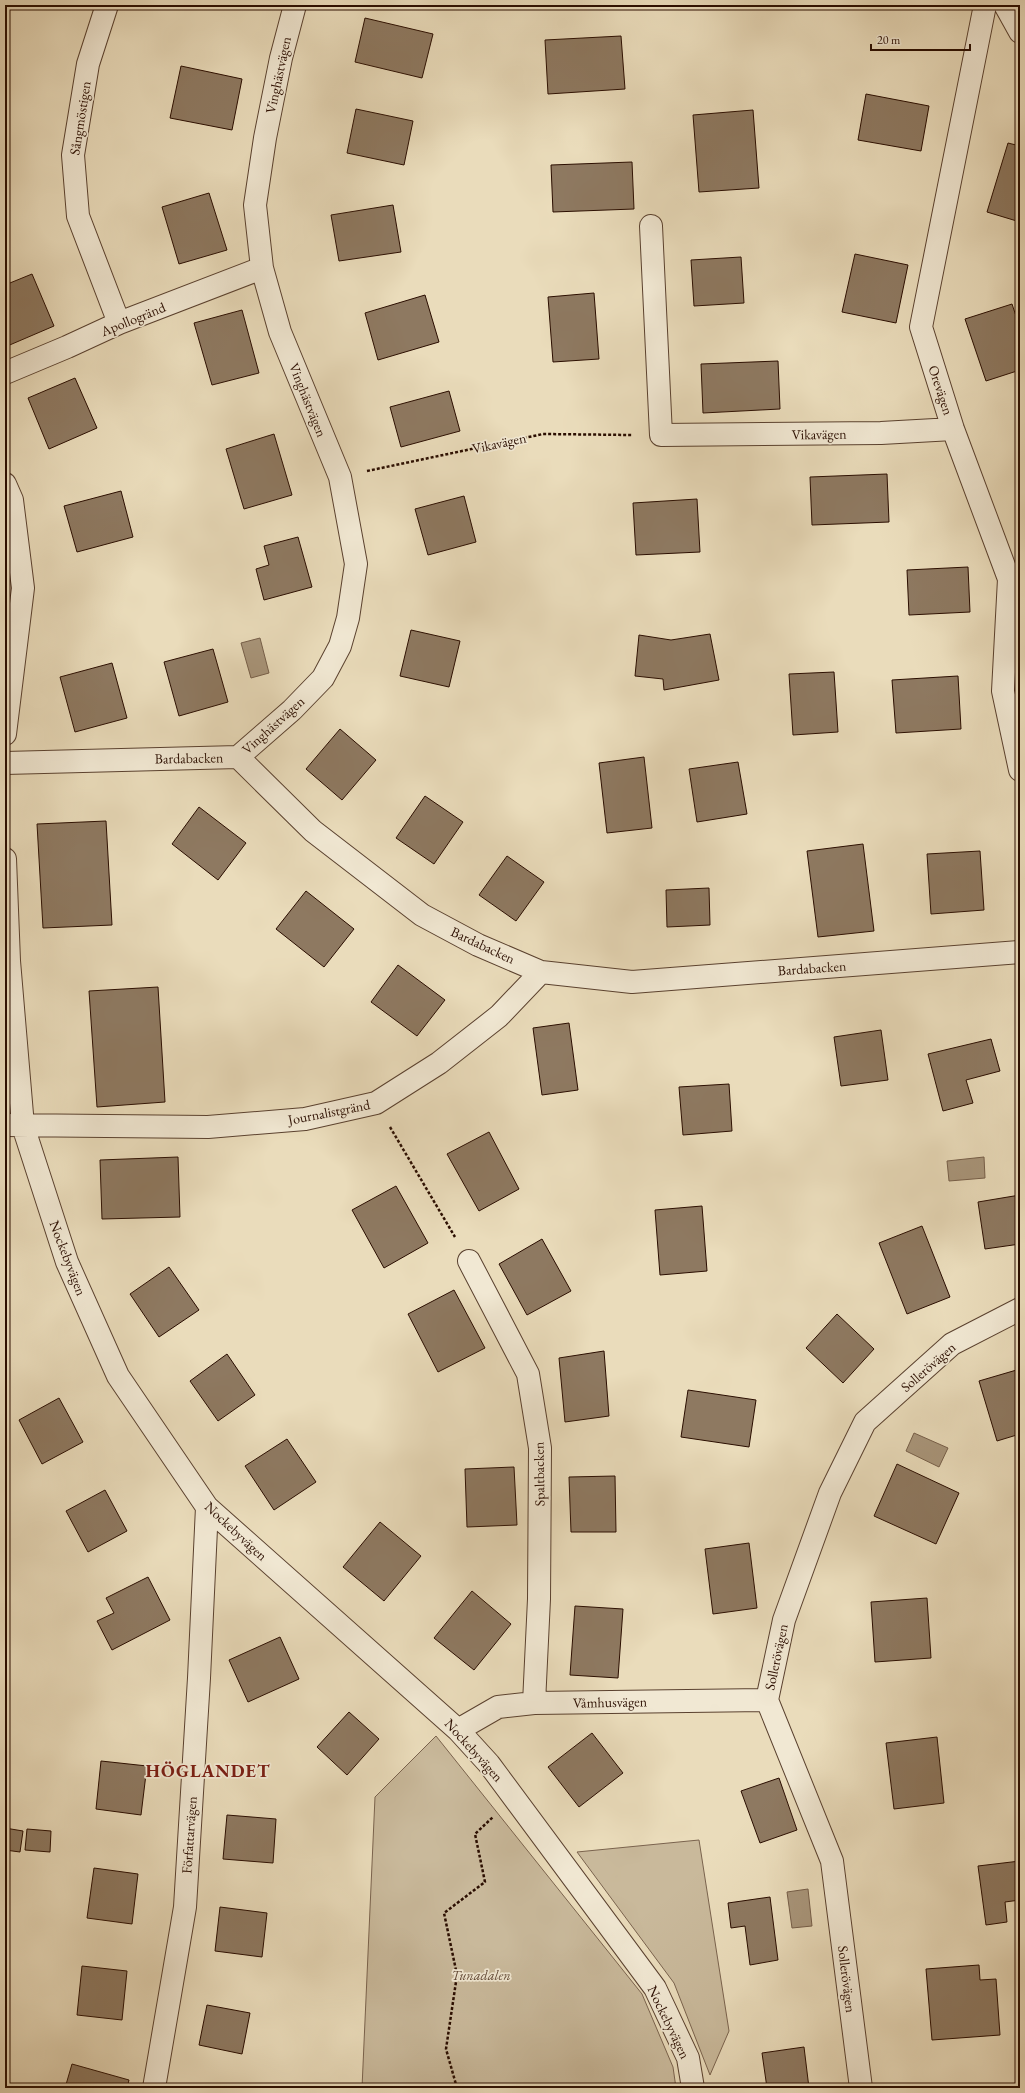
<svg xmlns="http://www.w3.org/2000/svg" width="1025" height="2093" viewBox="0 0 1025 2093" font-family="'EB Garamond',serif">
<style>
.green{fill:#c9b99b;stroke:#7a634e}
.water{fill:#a9967b;stroke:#765f4a}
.building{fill:#8e7961;stroke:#2a0d00}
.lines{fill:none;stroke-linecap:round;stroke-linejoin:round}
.minor-casing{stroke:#5a412f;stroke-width:24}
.path{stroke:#2a0d00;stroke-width:2.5;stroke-dasharray:3 2;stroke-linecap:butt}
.minor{stroke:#f1e8d3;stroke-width:22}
.labels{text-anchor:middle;stroke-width:3.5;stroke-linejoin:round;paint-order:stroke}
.street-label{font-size:14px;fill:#2a0d00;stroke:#f1e8d3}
.park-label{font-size:14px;font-style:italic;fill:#624936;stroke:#f1e8d3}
.district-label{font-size:18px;font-weight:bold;letter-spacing:1px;fill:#7a1f14;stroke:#f1e8d3}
</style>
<rect width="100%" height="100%" fill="#eadcbb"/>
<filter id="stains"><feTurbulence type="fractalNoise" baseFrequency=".005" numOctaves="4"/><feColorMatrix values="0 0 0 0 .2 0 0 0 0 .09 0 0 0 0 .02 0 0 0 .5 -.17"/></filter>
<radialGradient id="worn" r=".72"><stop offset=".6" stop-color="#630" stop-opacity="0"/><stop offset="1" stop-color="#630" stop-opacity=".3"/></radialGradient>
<path class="green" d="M 436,1736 L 642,1994 L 673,2067 L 676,2088 L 362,2088 L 375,1797 Z
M 699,1840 L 729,2031 L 710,2075 L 674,1983 L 577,1852 Z"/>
<path class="water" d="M 260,638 L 269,673 L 251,678 L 241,643 Z
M 984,1157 L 985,1178 L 949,1181 L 947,1161 Z
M 914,1433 L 948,1448 L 939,1467 L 906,1451 Z
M 808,1889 L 812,1926 L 792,1928 L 787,1892 Z"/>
<path class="building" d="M 365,18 L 433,34 L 422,78 L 355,62 Z
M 621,36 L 625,89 L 548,94 L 545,40 Z
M 181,66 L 242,79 L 232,130 L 170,118 Z
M 866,94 L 929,106 L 921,151 L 858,140 Z
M 356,109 L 413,121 L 404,165 L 347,153 Z
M 753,110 L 759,188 L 699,192 L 693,115 Z
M 1008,143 L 1020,146 L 1020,222 L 987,212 Z
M 632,162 L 634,209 L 553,212 L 551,165 Z
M 209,193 L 227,250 L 179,264 L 162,207 Z
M 393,205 L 401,252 L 339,261 L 331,215 Z
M 855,254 L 908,265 L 896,323 L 842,312 Z
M 741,257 L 744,303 L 694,306 L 691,260 Z
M 32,274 L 54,326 L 5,347 L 5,285 Z
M 594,293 L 599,359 L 553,362 L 548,297 Z
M 425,295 L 439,342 L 378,360 L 365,313 Z
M 1012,304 L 1020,328 L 1020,370 L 986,381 L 965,319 Z
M 242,310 L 259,373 L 212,385 L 194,323 Z
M 778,361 L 780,409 L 703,413 L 701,364 Z
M 75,378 L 97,428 L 49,449 L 28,398 Z
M 449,391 L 460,431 L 401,447 L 390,407 Z
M 274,434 L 292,495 L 244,509 L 226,449 Z
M 887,474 L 889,522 L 812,525 L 810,477 Z
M 121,491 L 133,537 L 77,552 L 64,506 Z
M 464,496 L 476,542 L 428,555 L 415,509 Z
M 697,499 L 700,552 L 636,555 L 633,503 Z
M 298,537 L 312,587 L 264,600 L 256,569 L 269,565 L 264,546 Z
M 968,567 L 970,612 L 909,615 L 907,570 Z
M 411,630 L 460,641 L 449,687 L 400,676 Z
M 710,634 L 719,680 L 664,690 L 663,679 L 635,676 L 639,635 L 671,640 Z
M 213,649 L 228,702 L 179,716 L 164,662 Z
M 112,663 L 127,718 L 75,732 L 60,677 Z
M 834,672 L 838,732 L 793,735 L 789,674 Z
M 958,676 L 961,729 L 896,733 L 892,680 Z
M 340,729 L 376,760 L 342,800 L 306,769 Z
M 644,757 L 652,828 L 607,833 L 599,763 Z
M 738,762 L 747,814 L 697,822 L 689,769 Z
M 425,796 L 463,822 L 434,864 L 396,838 Z
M 199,807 L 246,843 L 218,880 L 172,844 Z
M 106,821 L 112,925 L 43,928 L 37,824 Z
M 863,844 L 874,931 L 818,937 L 807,851 Z
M 980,851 L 984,910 L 931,914 L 927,854 Z
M 507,856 L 544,882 L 516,921 L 479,895 Z
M 709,888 L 710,925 L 667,927 L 666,890 Z
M 306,891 L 354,929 L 324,967 L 276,929 Z
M 398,965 L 445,1000 L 417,1036 L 371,1002 Z
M 158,987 L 165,1102 L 97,1107 L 89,991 Z
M 569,1023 L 578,1090 L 542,1095 L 533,1028 Z
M 881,1030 L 888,1080 L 841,1086 L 834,1037 Z
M 991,1039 L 1000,1071 L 966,1080 L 973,1103 L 943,1111 L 928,1054 Z
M 729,1084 L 732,1131 L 683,1135 L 679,1087 Z
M 489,1132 L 519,1189 L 479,1211 L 447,1154 Z
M 178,1157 L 180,1217 L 102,1219 L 100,1160 Z
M 396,1186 L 428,1243 L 384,1268 L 352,1210 Z
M 1020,1195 L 1020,1244 L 985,1249 L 978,1202 Z
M 702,1206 L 707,1271 L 660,1275 L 655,1210 Z
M 922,1226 L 950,1297 L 907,1314 L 879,1243 Z
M 542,1239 L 571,1291 L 527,1315 L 499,1264 Z
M 169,1267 L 199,1310 L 159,1337 L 130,1294 Z
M 454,1290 L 485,1348 L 438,1372 L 408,1314 Z
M 837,1314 L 874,1349 L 843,1383 L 806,1348 Z
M 604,1351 L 609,1416 L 565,1422 L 559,1358 Z
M 227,1354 L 255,1395 L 218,1421 L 190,1381 Z
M 1020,1369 L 1020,1434 L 997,1441 L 979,1381 Z
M 688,1390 L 756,1400 L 749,1447 L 681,1437 Z
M 59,1398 L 83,1442 L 42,1464 L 19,1420 Z
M 287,1439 L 316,1482 L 274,1510 L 245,1466 Z
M 897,1464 L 959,1493 L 936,1544 L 874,1516 Z
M 514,1467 L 517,1525 L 467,1527 L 465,1469 Z
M 615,1476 L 616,1532 L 571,1532 L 569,1477 Z
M 105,1490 L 127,1531 L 88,1552 L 66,1511 Z
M 380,1522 L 421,1556 L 384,1601 L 343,1567 Z
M 749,1543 L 757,1608 L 713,1614 L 705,1549 Z
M 148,1577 L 170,1620 L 112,1650 L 97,1621 L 114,1613 L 106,1598 Z
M 472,1591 L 511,1624 L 474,1670 L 434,1638 Z
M 927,1598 L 931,1658 L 875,1662 L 871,1602 Z
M 575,1606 L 623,1609 L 618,1678 L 570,1675 Z
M 280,1637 L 299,1679 L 248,1702 L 229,1660 Z
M 349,1712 L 379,1739 L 347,1775 L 317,1747 Z
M 592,1733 L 623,1773 L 579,1807 L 548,1767 Z
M 937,1737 L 944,1803 L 894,1809 L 886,1743 Z
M 101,1761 L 147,1766 L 141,1815 L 96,1809 Z
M 779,1778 L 797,1830 L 760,1843 L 741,1791 Z
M 227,1815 L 276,1819 L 273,1863 L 223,1859 Z
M 5,1828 L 23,1831 L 20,1852 L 5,1850 Z
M 27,1829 L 51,1831 L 50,1852 L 25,1850 Z
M 1020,1861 L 1020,1900 L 1005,1902 L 1007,1922 L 986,1925 L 978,1866 Z
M 94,1868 L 138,1874 L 132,1924 L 87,1918 Z
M 770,1897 L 778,1960 L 750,1965 L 745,1926 L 731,1928 L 728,1903 Z
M 220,1907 L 267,1913 L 262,1957 L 215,1951 Z
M 979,1965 L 980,1980 L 996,1979 L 1000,2035 L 932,2040 L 926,1969 Z
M 82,1966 L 127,1971 L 122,2020 L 77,2015 Z
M 207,2005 L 250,2013 L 242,2054 L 199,2045 Z
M 804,2047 L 809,2088 L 767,2088 L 762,2053 Z
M 72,2064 L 129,2080 L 127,2088 L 65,2088 Z
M 986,2085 L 986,2088 L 944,2088 Z"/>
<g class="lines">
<g class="minor-casing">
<path id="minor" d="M 107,5 L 88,64 L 73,155 L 78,216 L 119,323
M 985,5 L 921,327 L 953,429 L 1009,579 L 1003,691 L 1020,770
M 1005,5 L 1020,32
M 651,226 L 661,435 L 881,433 L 953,429
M 5,373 L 67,347 L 119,323 L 262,268
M 5,484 L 12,500 L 23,588 L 5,734
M 238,757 L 292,710 L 323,678 L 340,646 L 348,618 L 356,564 L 340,477 L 280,332 L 262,268 L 255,205 L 265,138 L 281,58 L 295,5
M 5,763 L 238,757 L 313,831 L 422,915 L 478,945 L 541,972 L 632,982 L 1020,952
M 5,859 L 9,961 L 23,1126 L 67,1262 L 118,1376 L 207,1507 L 458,1730 L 489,1764 L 655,1988 L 688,2058 L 693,2088
M 5,1125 L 208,1127 L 305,1119 L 376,1103 L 439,1063 L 499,1016 L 541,972
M 469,1261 L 528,1374 L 540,1448 L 539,1599 L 534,1703
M 458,1730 L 498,1707 L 534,1703 L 767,1700
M 154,2088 L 185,1907 L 199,1678 L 207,1507
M 861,2088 L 832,1861 L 767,1700 L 784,1620 L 830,1493 L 865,1422 L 952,1344 L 1020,1309"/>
</g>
<path class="path" d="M 367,471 L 543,434 L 632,435
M 390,1127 L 455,1237
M 457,2088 L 446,2049 L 457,1975 L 444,1913 L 485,1882 L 475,1834 L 493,1817"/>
<use href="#minor" class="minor"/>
</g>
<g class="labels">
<g class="street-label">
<text transform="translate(278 75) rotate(-78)" y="5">Vinghästvägen</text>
<text transform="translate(80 118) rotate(-81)" y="5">Sångmöstigen</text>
<text transform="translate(133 319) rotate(-22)" y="5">Apollogränd</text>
<text transform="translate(941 390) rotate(72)" y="5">Orevägen</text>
<text transform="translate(308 400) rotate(68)" y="5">Vinghästvägen</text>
<text transform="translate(819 434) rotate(-1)" y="5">Vikavägen</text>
<text transform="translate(499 443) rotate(-12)" y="5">Vikavägen</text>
<text transform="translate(273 725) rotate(-42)" y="5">Vinghästvägen</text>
<text transform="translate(189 758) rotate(-1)" y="5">Bardabacken</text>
<text transform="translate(483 945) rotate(25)" y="5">Bardabacken</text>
<text transform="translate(812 968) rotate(-4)" y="5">Bardabacken</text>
<text transform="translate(329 1112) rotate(-11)" y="5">Journalistgränd</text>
<text transform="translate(68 1258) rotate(69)" y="5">Nockebyvägen</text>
<text transform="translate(928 1367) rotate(-41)" y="5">Sollerövägen</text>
<text transform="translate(539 1474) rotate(-91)" y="5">Spaltbacken</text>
<text transform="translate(236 1531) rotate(43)" y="5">Nockebyvägen</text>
<text transform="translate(776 1657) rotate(-78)" y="5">Sollerövägen</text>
<text transform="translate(610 1702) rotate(-1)" y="5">Våmhusvägen</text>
<text transform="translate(474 1750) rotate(48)" y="5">Nockebyvägen</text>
<text transform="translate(189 1835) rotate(-86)" y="5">Författarvägen</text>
<text transform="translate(847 1979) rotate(83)" y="5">Sollerövägen</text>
<text transform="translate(669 2022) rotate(64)" y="5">Nockebyvägen</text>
</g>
<g class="park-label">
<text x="481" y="1980">Tunadalen</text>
</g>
<g class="district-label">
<text x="208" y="1777">HÖGLANDET</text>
</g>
</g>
<rect width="1025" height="2093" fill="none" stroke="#eadcbb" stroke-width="20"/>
<rect x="6" y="6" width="1013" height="2081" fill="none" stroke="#2a0d00" stroke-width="2"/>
<rect x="10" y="10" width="1005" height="2073" fill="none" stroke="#2a0d00"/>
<path d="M871 44v6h99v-6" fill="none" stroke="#2a0d00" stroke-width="2"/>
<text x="877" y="44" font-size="12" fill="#2a0d00" stroke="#f1e8d3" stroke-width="3" paint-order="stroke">20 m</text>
<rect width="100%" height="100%" filter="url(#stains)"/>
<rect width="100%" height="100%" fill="url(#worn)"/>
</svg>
